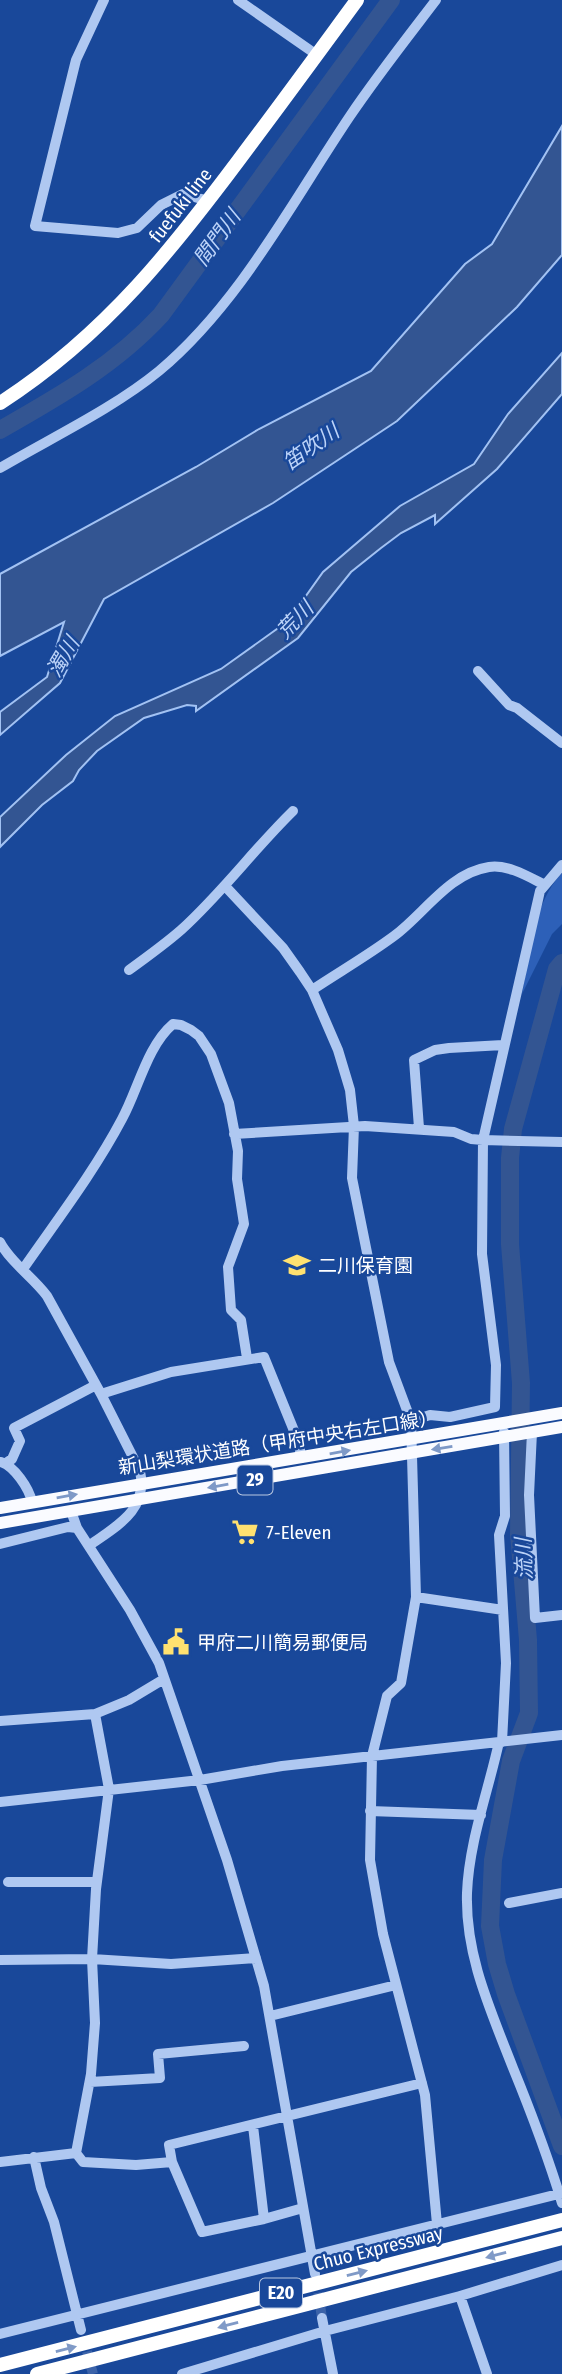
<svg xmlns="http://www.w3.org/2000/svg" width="562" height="2374" viewBox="0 0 562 2374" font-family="'Fira Sans Condensed','Noto Sans JP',sans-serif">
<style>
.green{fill:#2d60b8}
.water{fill:#335592;stroke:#a2c2f3;stroke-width:2}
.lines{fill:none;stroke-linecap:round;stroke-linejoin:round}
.river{stroke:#335592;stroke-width:18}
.minor-tunnel{stroke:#3c63a9;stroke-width:10;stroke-dasharray:10 5;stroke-linecap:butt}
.minor{stroke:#afc8f1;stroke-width:10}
.major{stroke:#fafbff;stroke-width:12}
.highway{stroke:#fff;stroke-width:14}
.oneway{fill:#7e99c7}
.oneway2{fill:#809ac7}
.labels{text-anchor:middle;stroke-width:5;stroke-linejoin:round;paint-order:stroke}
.shield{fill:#19489a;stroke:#bac8e1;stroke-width:2}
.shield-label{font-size:18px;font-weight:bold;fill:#fff}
.street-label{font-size:19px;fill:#fff;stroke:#19489a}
.poi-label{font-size:19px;fill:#fff;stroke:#19489a;text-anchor:start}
.water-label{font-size:21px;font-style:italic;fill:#bcd3f8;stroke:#19489a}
</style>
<rect width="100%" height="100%" fill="#19489a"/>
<path class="green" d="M 562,873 L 562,924 L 552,934 L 522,994 C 530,955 533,903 562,873 Z"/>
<path class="water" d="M 562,126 L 562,255 L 517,307 L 397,421 L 273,503 L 104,599 L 60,683 L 0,735 L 0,712 L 47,677 L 64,622 L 0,656 L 0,574 L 196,467 L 259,429 L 371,371 L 465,264 L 492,244 Z
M 562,353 L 562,394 L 497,469 L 435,524 L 435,515 L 401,533 L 381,548 L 351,572 L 298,638 L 196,711 L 196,706 L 187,705 L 144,718 L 97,751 L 79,770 L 73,781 L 42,805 L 0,847 L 0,817 L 66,755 L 115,716 L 221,669 L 288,621 L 323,572 L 400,506 L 474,464 L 508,414 Z"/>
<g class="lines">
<path class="river" d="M 0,430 C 58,397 115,365 161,315 L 391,0
M 562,963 L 557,969 L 513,1129 L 510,1158 L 510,1244 L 521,1383 L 519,1534 L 528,1640 L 529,1713 L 511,1761 L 493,1860 L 490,1926 L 497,1964 L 506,1994 L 562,2146"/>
<path class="minor-tunnel" d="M 316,2278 L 322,2318
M 83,2337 L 93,2374"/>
<path class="minor" d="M 104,0 L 76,60 L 35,226 L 118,233 L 137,228 L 161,205 L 183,194 L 209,201
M 238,0 L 317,55
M 0,468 C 51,438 114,408 159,371 C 240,303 292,202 350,116 C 377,76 407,38 436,0
M 478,671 L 509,705 L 517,708 L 562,743
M 225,886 L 283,948 L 300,972 L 312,990 L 338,1050 L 350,1090 L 354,1126 L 352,1178 L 389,1362 L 411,1421 L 416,1597 L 401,1683 L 387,1696 L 372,1756 L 370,1860 L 383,1934 L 425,2095 L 437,2224
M 129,970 C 147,957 165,944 181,930 C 222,893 254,849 293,811
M 312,990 C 339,972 367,956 394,936 C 424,914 449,873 489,867 C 508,864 529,877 545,885
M 419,1128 L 414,1060 L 435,1050 L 449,1048 L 503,1045
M 234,1134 L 365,1126 L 454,1132 L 471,1139 L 483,1140 L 562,1142
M 0,1242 C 11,1263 33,1277 47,1296 L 101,1394 L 140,1471 C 148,1510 118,1525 90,1545
M 23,1269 C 57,1220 94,1172 122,1119 C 138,1090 147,1046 173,1024 L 181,1025 L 191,1030 L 199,1036 L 211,1054 L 229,1103 L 238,1151 L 237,1179 L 244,1224 L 228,1267 L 231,1310 L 241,1320 L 247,1358
M 101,1394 L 171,1372 L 264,1357 L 299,1443 L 301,1458
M 411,1421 L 430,1415 L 450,1417 L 495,1407 L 496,1365 L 482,1254 L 483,1140 L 540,891 L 562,865
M 532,1432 L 529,1495 L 535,1618 L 562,1615
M 1,1462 C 14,1466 29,1488 32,1502
M 6,1463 L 12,1459 L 20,1441 L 14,1428 L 96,1385
M 71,1511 L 77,1528 L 130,1610 L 159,1663 L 227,1860 L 264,1986 L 315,2274
M 0,1544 L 68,1527 L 77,1528
M 416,1597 L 503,1610
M 0,1721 L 95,1714 L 129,1700 L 164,1679
M 499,1742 C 488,1792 469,1842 467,1893 C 465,1956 491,2011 513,2068 C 531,2112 548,2157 562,2203
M 502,1742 L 506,1663 L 499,1535 L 505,1516 L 504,1432
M 0,1802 L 200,1780 L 282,1766 L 562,1735
M 370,1811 L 481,1815
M 8,1882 L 97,1882
M 509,1903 L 562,1893
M 0,1960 L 92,1959 L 171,1964 L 256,1958
M 270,2016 L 396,1985
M 90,2082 L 160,2078 L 158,2054 L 244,2046
M 253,2126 L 264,2219
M 76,2153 L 91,2074 L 95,2023 L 92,1959 L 96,1889 L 109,1789 L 95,1714
M 34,2157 L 41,2188 L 54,2222 L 81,2330
M 0,2162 L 76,2153 L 83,2162 L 136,2165 L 172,2162
M 303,2208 L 264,2219 L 202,2232 L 172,2162 L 169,2145 L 422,2083
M 460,2296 L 487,2374
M 322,2318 L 333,2374
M 0,2334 L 562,2193
M 182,2374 L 325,2331 L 460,2296 L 562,2265"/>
<path class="major" d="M 0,1508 L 562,1413
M 0,1523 L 562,1427"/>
<path class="highway" d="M 0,403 C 106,335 176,245 250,145 C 286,97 321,49 357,0
M 0,2365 L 562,2220
M 37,2374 L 562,2238"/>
</g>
<defs><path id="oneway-solid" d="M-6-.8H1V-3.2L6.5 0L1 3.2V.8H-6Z" transform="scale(1.75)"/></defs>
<g class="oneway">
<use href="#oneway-solid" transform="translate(442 1448) rotate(171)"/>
<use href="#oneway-solid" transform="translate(340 1452) rotate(-10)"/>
<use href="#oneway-solid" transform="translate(218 1486) rotate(170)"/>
<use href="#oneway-solid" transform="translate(67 1496) rotate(-10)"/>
</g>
<g class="oneway2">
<use href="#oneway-solid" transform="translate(496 2255) rotate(165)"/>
<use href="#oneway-solid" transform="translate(357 2273) rotate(-14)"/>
<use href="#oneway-solid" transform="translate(228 2325) rotate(165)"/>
<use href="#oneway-solid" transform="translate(66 2349) rotate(-14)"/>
</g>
<defs>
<g id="school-bare" transform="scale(2.1)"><path d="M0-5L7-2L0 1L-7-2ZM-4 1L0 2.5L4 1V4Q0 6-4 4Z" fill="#ffe170" stroke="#19489a" stroke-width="2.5" paint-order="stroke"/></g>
<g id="supermarket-bare" transform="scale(2.1)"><path d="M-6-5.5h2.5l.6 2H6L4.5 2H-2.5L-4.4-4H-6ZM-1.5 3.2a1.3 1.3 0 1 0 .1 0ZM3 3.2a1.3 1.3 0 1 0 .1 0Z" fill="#ffe170" stroke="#19489a" stroke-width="2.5" paint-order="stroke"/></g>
<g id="civic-bare" transform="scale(2.1)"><path d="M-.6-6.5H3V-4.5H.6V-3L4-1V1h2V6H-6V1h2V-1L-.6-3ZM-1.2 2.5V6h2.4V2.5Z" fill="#ffe170" stroke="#19489a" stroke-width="2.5" paint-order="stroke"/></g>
</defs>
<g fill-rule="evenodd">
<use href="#school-bare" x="297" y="1265"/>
<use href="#supermarket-bare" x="245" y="1532"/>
<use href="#civic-bare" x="176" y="1642"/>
</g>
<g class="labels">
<g class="shield">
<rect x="237.5" y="1465.5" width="35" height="29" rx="5"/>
<rect x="260" y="2278.5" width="42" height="29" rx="5"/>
</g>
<g class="shield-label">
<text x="255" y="1486">29</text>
<text x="281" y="2299">E20</text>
</g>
<g class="street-label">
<text transform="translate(180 205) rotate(-52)" y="7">fuefuki line</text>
<text transform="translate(278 1442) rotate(-9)" y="7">新山梨環状道路（甲府中央右左口線）</text>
<text transform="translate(378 2248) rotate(-14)" y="7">Chuo Expressway</text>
</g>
<g class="poi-label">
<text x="318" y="1272">二川保育園</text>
<text x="266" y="1539">7-Eleven</text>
<text x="197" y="1649">甲府二川簡易郵便局</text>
</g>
<g class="water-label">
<text transform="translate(217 238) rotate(-54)" y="7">間門川</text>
<text transform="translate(311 447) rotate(-35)" y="7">笛吹川</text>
<text transform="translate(295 620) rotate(-46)" y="7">荒川</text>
<text transform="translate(63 657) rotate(-59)" y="7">濁川</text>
<text transform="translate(524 1559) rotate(-92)" y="7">流川</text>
</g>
</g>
</svg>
